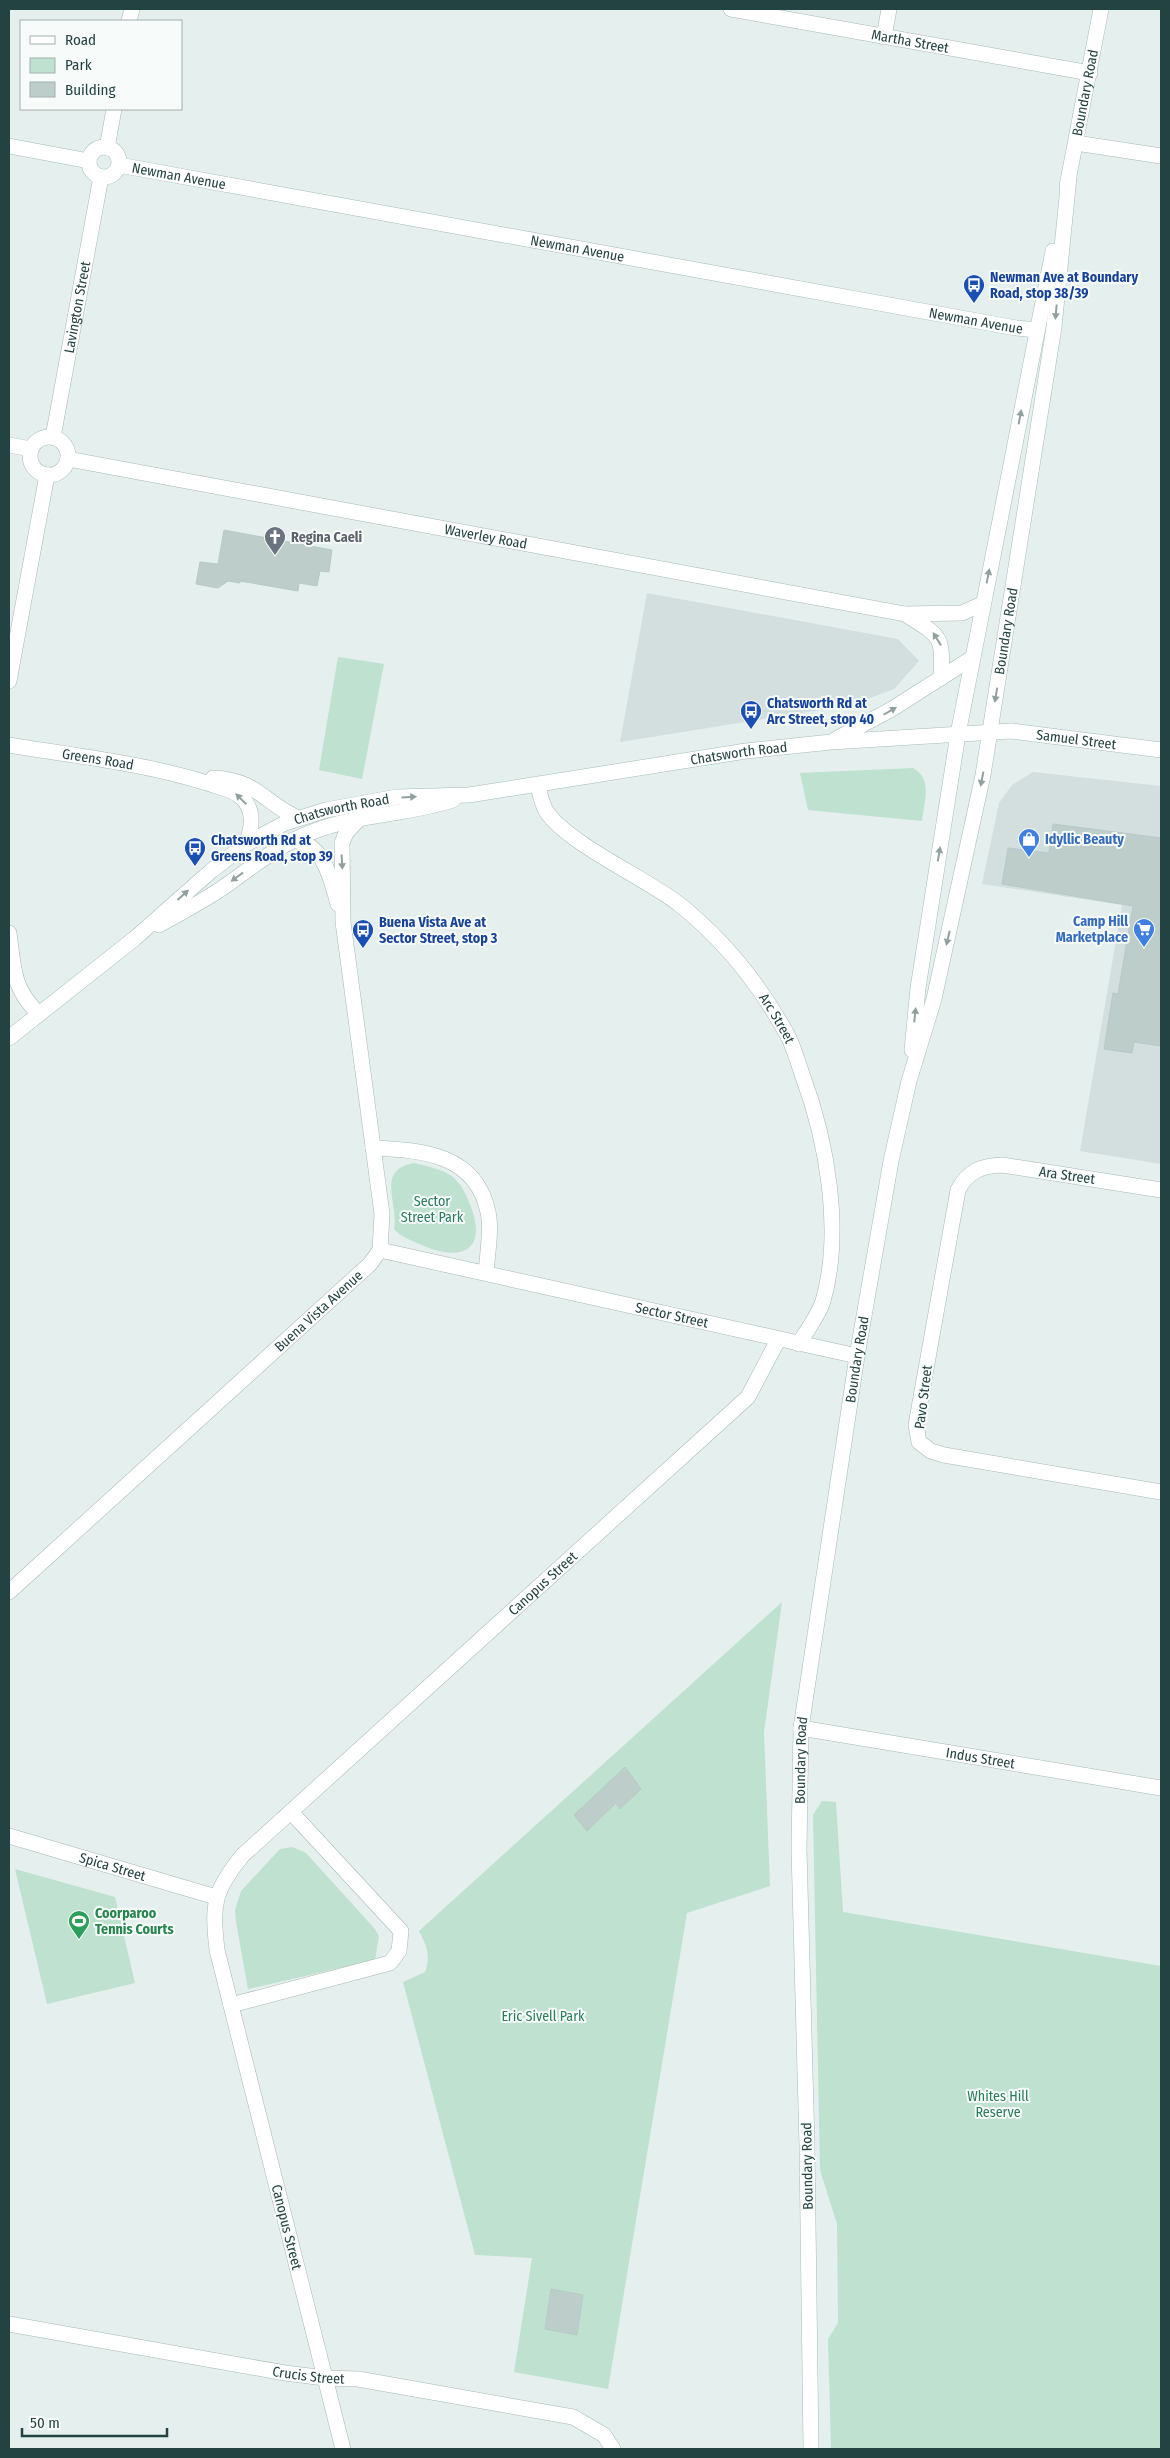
<svg xmlns="http://www.w3.org/2000/svg" width="1170" height="2458" viewBox="0 0 1170 2458" font-family="'Fira Sans Condensed',sans-serif">
<style>
.built{fill:#d3dfde}
.green{fill:#bee1d0;fill-rule:evenodd}
.building{fill:#bdcdca;stroke:#b7c9c6}
.lines{fill:none;stroke-linecap:round;stroke-linejoin:round}
.street-casing{stroke:#a7b8b6;stroke-width:16}
.secondary-casing{stroke:#a3bcba;stroke-width:16}
.street{stroke:#fff;stroke-width:15}
.secondary{stroke:#fff;stroke-width:15}
.oneway{fill:#91a1a0}
.labels{text-anchor:middle;stroke-width:4;stroke-linejoin:round;paint-order:stroke}
.street-label{font-size:14px;fill:#234342;stroke:#f7fbfa}
.transit-label{font-size:14px;font-weight:bold;fill:#164399;stroke:#f7fbfa;text-anchor:start}
.worship-label{font-size:14px;font-weight:bold;fill:#5b616d;stroke:#f7fbfa;text-anchor:start}
.shop-label{font-size:14px;font-weight:bold;fill:#366cbe;stroke:#f7fbfa;text-anchor:start}
.park-label{font-size:14px;fill:#2a7c5f;stroke:#f7fbfa}
.leisure-label{font-size:14px;font-weight:bold;fill:#27864d;stroke:#f7fbfa;text-anchor:start}
</style>
<rect width="100%" height="100%" fill="#e5efed"/>
<path class="built" d="M 647,593 L 898,639 L 919,661 L 894,689 L 852,705 L 620,742 Z
M 1033,772 L 1161,786 L 1161,1164 L 1080,1151 L 1122,905 L 982,884 L 999,803 L 1012,785 Z"/>
<path class="green" d="M 338,657 L 384,664 L 362,779 L 319,770 Z
M 913,768 C 933,779 924,802 922,821 L 808,810 L 800,773 Z
M 414,1163 C 427,1166 442,1169 453,1177 C 462,1185 467,1196 471,1207 C 487,1250 462,1262 424,1246 C 413,1241 402,1238 394,1229 C 399,1203 375,1170 414,1163 Z
M 782,1602 L 764,1732 L 770,1886 L 687,1913 L 608,2389 L 514,2372 L 532,2258 L 475,2255 L 403,1982 L 425,1972 C 431,1956 427,1946 419,1931 ZM 625,1767 L 641,1789 L 620,1809 L 616,1803 L 587,1831 L 575,1815 ZM 551,2289 L 583,2295 L 577,2335 L 545,2328 Z
M 822,1801 L 836,1802 L 843,1912 L 1161,1966 L 1161,2449 L 831,2449 L 828,2339 L 838,2323 L 837,2224 L 820,2170 L 813,1815 Z
M 292,1847 L 306,1853 L 374,1928 L 379,1936 L 375,1960 L 248,1989 L 236,1922 L 235,1910 L 241,1891 L 280,1849 Z
M 15,1869 L 115,1897 L 135,1983 L 47,2004 Z"/>
<path class="building" d="M 224,530 L 332,550 L 329,572 L 320,571 L 317,586 L 299,583 L 298,591 L 240,581 L 240,583 L 228,581 L 218,588 L 196,584 L 200,562 L 218,564 Z
M 1053,824 L 1161,838 L 1161,1046 L 1134,1042 L 1132,1053 L 1104,1049 L 1113,993 L 1118,994 L 1133,906 L 1002,884 L 1008,848 L 1049,853 Z
M 625,1767 L 641,1789 L 620,1809 L 616,1803 L 587,1831 L 574,1815 Z
M 551,2289 L 583,2295 L 577,2335 L 545,2329 Z"/>
<g class="lines">
<g class="street-casing">
<g id="street">
<path id="s1" d="M 731,9 L 1090,73"/>
<path d="M 129,21 L 132,9"/>
<path d="M 884,37 L 889,9"/>
<path d="M 1076,143 L 1161,156"/>
<path d="M 107,148 L 114,109"/>
<circle cx="49" cy="456" r="19"/>
<path id="s2" d="M 53,437 L 101,177"/>
<path d="M 9,445 L 31,449"/>
<path id="s3" d="M 68,459 L 905,614 L 962,613 L 982,604"/>
<path d="M 905,614 C 941,637 943,634 941,678"/>
<path d="M 9,681 L 47,475"/>
<path id="s4" d="M 9,745 C 75,756 143,763 207,783 C 218,787 233,789 242,798 C 255,810 252,829 246,844"/>
<path d="M 213,778 C 257,780 263,802 298,818"/>
<path id="s5" d="M 538,786 C 540,794 542,804 546,811 C 568,844 644,877 679,904 C 724,940 762,988 789,1038 C 794,1049 798,1062 802,1074 C 827,1141 843,1231 823,1301 C 819,1315 806,1331 799,1344"/>
<path d="M 293,840 C 325,845 330,877 338,904"/>
<path d="M 9,933 C 14,968 12,988 39,1014"/>
<path d="M 373,1148 C 422,1150 476,1154 488,1212 C 492,1229 487,1256 486,1273"/>
<path d="M 1161,1190 L 1002,1165 C 981,1166 968,1171 958,1190 L 916,1425 L 919,1442 L 931,1451 L 944,1455 L 1161,1492"/>
<path id="s6" d="M 380,1250 L 857,1356"/>
<path id="s7" d="M 9,1592 L 370,1264 L 380,1250 L 382,1214 L 343,922 L 342,843 L 346,833 L 359,819"/>
<path id="s8" d="M 801,1728 L 1161,1788"/>
<path id="s9" d="M 9,1836 L 216,1897"/>
<path d="M 231,2005 L 390,1963 L 399,1951 L 401,1931 L 291,1812"/>
<path id="s10" d="M 9,2324 L 285,2373 L 325,2378 L 358,2379 L 573,2417 L 604,2435 L 613,2449"/>
<path id="s11" d="M 343,2449 L 217,1950 C 212,1905 213,1891 243,1855 L 748,1397 L 778,1340"/>
</g>
</g>
<g class="secondary-casing">
<g id="secondary">
<path d="M 9,146 L 89,161"/>
<circle cx="104" cy="162" r="15"/>
<path id="s12" d="M 119,165 L 1016,328 L 1037,330"/>
<path id="s13" d="M 1067,186 L 1101,9"/>
<path d="M 836,739 L 892,709 L 972,658"/>
<path d="M 159,925 C 179,914 199,903 218,891 C 249,870 277,845 312,832 C 357,814 407,815 453,800"/>
<path id="s14" d="M 9,1038 L 134,939 L 211,871 L 246,844 L 285,823 L 326,810 L 397,797 L 469,795 L 746,751 L 831,742 L 1011,731 L 1161,750"/>
<path d="M 912,1050 L 918,988 L 958,734 L 1053,251"/>
<path id="s15" d="M 811,2449 L 807,2146 L 799,1849 L 801,1728 L 857,1356 L 891,1161 L 909,1081 L 934,999 L 983,775 L 1054,327 L 1069,177"/>
</g>
</g>
<use href="#street" class="street"/>
<use href="#secondary" class="secondary"/>
</g>
<defs><path id="oneway-solid" d="M-6-.8H1V-3.2L6.5 0L1 3.2V.8H-6Z" transform="scale(1.25)"/></defs>
<g class="oneway">
<use href="#oneway-solid" transform="translate(1056 312) rotate(95)"/>
<use href="#oneway-solid" transform="translate(1020 417) rotate(-79)"/>
<use href="#oneway-solid" transform="translate(988 576) rotate(-79)"/>
<use href="#oneway-solid" transform="translate(937 639) rotate(-122)"/>
<use href="#oneway-solid" transform="translate(996 695) rotate(99)"/>
<use href="#oneway-solid" transform="translate(890 711) rotate(-30)"/>
<use href="#oneway-solid" transform="translate(982 779) rotate(101)"/>
<use href="#oneway-solid" transform="translate(409 797) rotate(-3)"/>
<use href="#oneway-solid" transform="translate(241 799) rotate(-135)"/>
<use href="#oneway-solid" transform="translate(939 854) rotate(-81)"/>
<use href="#oneway-solid" transform="translate(342 862) rotate(87)"/>
<use href="#oneway-solid" transform="translate(237 877) rotate(144)"/>
<use href="#oneway-solid" transform="translate(183 895) rotate(-42)"/>
<use href="#oneway-solid" transform="translate(948 938) rotate(103)"/>
<use href="#oneway-solid" transform="translate(915 1015) rotate(-84)"/>
</g>
<defs>
<g id="bus-pin" transform="scale(1.125)"><path d="M0 17L-7.5 6A9.5 9.5 0 1 1 7.5 6Z" fill="#1a4fb4" stroke="#f7fbfa"/><path d="M-5-6H5V4H4V6H2V4H-2V6H-4V4H-5ZM-3.5-4V0h7V-4ZM-3.5 1.2v1.5H-2V1.2ZM2 1.2v1.5H3.5V1.2Z" fill="#fff"/></g>
<g id="church-pin" transform="scale(1.125)"><path d="M0 17L-7.5 6A9.5 9.5 0 1 1 7.5 6Z" fill="#6b7280" stroke="#f7fbfa"/><path d="M-1.2-6h2.4v3.5h3.3v2.4h-3.3V6h-2.4V-.1h-3.3v-2.4h3.3Z" fill="#fff"/></g>
<g id="shop-pin" transform="scale(1.125)"><path d="M0 17L-7.5 6A9.5 9.5 0 1 1 7.5 6Z" fill="#3f7fe0" stroke="#f7fbfa"/><path d="M-5-2.5h2.3a2.7 3.5 0 0 1 5.4 0H5L5.5 6h-11ZM-1.5-2.5h3a1.5 2.3 0 0 0-3 0Z" fill="#fff"/></g>
<g id="supermarket-pin" transform="scale(1.125)"><path d="M0 17L-7.5 6A9.5 9.5 0 1 1 7.5 6Z" fill="#3f7fe0" stroke="#f7fbfa"/><path d="M-6-5.5h2.5l.6 2H6L4.5 2H-2.5L-4.4-4H-6ZM-1.5 3.2a1.3 1.3 0 1 0 .1 0ZM3 3.2a1.3 1.3 0 1 0 .1 0Z" fill="#fff"/></g>
<g id="stadium-pin" transform="scale(1.125)"><path d="M0 17L-7.5 6A9.5 9.5 0 1 1 7.5 6Z" fill="#2e9e5b" stroke="#f7fbfa"/><path d="M0-5a6.5 5 0 1 0 0 10a6.5 5 0 1 0 0-10ZM-3.5-1.8h7v3.6h-7Z" fill="#fff"/></g>
</defs>
<g fill-rule="evenodd">
<use href="#bus-pin" x="974" y="285"/>
<use href="#church-pin" x="275" y="537"/>
<use href="#bus-pin" x="751" y="711"/>
<use href="#shop-pin" x="1029" y="839"/>
<use href="#bus-pin" x="195" y="848"/>
<use href="#supermarket-pin" x="1144" y="929"/>
<use href="#bus-pin" x="363" y="930"/>
<use href="#stadium-pin" x="79" y="1921"/>
</g>
<g class="labels">
<g class="street-label">
<text dy="5" stroke="none"><textPath href="#s1" startOffset="182">Martha Street</textPath></text>
<text dy="5" stroke="none"><textPath href="#s13" startOffset="95">Boundary Road</textPath></text>
<text dy="5" stroke="none"><textPath href="#s12" startOffset="61">Newman Avenue</textPath></text>
<text dy="5" stroke="none"><textPath href="#s12" startOffset="466">Newman Avenue</textPath></text>
<text dy="5" stroke="none"><textPath href="#s2" startOffset="132">Lavington Street</textPath></text>
<text dy="5" stroke="none"><textPath href="#s12" startOffset="871">Newman Avenue</textPath></text>
<text dy="5" stroke="none"><textPath href="#s3" startOffset="425">Waverley Road</textPath></text>
<text dy="5" stroke="none"><textPath href="#s15" startOffset="1838">Boundary Road</textPath></text>
<text dy="5" stroke="none"><textPath href="#s14" startOffset="1150">Samuel Street</textPath></text>
<text dy="5" stroke="none"><textPath href="#s14" startOffset="811">Chatsworth Road</textPath></text>
<text dy="5" stroke="none"><textPath href="#s4" startOffset="90">Greens Road</textPath></text>
<text dy="5" stroke="none"><textPath href="#s14" startOffset="409">Chatsworth Road</textPath></text>
<text dy="5" stroke="none"><textPath href="#s5" startOffset="341">Arc Street</textPath></text>
<text transform="translate(1067 1175) rotate(8)" y="5">Ara Street</text>
<text dy="5" stroke="none"><textPath href="#s7" startOffset="418">Buena Vista Avenue</textPath></text>
<text dy="5" stroke="none"><textPath href="#s6" startOffset="299">Sector Street</textPath></text>
<text dy="5" stroke="none"><textPath href="#s15" startOffset="1094">Boundary Road</textPath></text>
<text transform="translate(923 1397) rotate(-83)" y="5">Pavo Street</text>
<text dy="5" stroke="none"><textPath href="#s11" startOffset="1022">Canopus Street</textPath></text>
<text dy="5" stroke="none"><textPath href="#s8" startOffset="182">Indus Street</textPath></text>
<text dy="5" stroke="none"><textPath href="#s15" startOffset="689">Boundary Road</textPath></text>
<text dy="5" stroke="none"><textPath href="#s9" startOffset="108">Spica Street</textPath></text>
<text transform="translate(807 2166) rotate(-91)" y="5">Boundary Road</text>
<text transform="translate(287 2227) rotate(76)" y="5">Canopus Street</text>
<text dy="5" stroke="none"><textPath href="#s10" startOffset="304">Crucis Street</textPath></text>
</g>
<g class="transit-label">
<text x="990" y="282">Newman Ave at Boundary<tspan x="990" dy="16">Road, stop 38/39</tspan></text>
<text x="767" y="708">Chatsworth Rd at<tspan x="767" dy="16">Arc Street, stop 40</tspan></text>
<text x="211" y="845">Chatsworth Rd at<tspan x="211" dy="16">Greens Road, stop 39</tspan></text>
<text x="379" y="927">Buena Vista Ave at<tspan x="379" dy="16">Sector Street, stop 3</tspan></text>
</g>
<g class="worship-label">
<text x="291" y="542">Regina Caeli</text>
</g>
<g class="shop-label">
<text x="1045" y="844">Idyllic Beauty</text>
<text x="1128" y="926" text-anchor="end">Camp Hill<tspan x="1128" dy="16">Marketplace</tspan></text>
</g>
<g class="park-label">
<text x="432" y="1206">Sector<tspan x="432" dy="16">Street Park</tspan></text>
<text x="543" y="2021">Eric Sivell Park</text>
<text x="998" y="2101">Whites Hill<tspan x="998" dy="16">Reserve</tspan></text>
</g>
<g class="leisure-label">
<text x="95" y="1918">Coorparoo<tspan x="95" dy="16">Tennis Courts</tspan></text>
</g>
</g>
<rect width="1170" height="2458" fill="none" stroke="#234342" stroke-width="20"/>
<rect x="20" y="20" width="162" height="90" fill="#f7fbfa" stroke="#a2b1b0"/>
<rect x="30" y="36" width="25" height="8" fill="#ffffff" stroke="#a2b1b0"/>
<text x="65" y="45" font-size="15" fill="#234342">Road</text>
<rect x="30" y="58" width="25" height="15" fill="#bee1d0" stroke="#a2b1b0"/>
<text x="65" y="70" font-size="15" fill="#234342">Park</text>
<rect x="30" y="82" width="25" height="15" fill="#bdcdca" stroke="#a2b1b0"/>
<text x="65" y="95" font-size="15" fill="#234342">Building</text>
<path d="M22 2428v8h145v-8" fill="none" stroke="#234342" stroke-width="2.5"/>
<text x="30" y="2428" font-size="15" fill="#234342" stroke="#f7fbfa" stroke-width="4" paint-order="stroke">50 m</text>
</svg>
